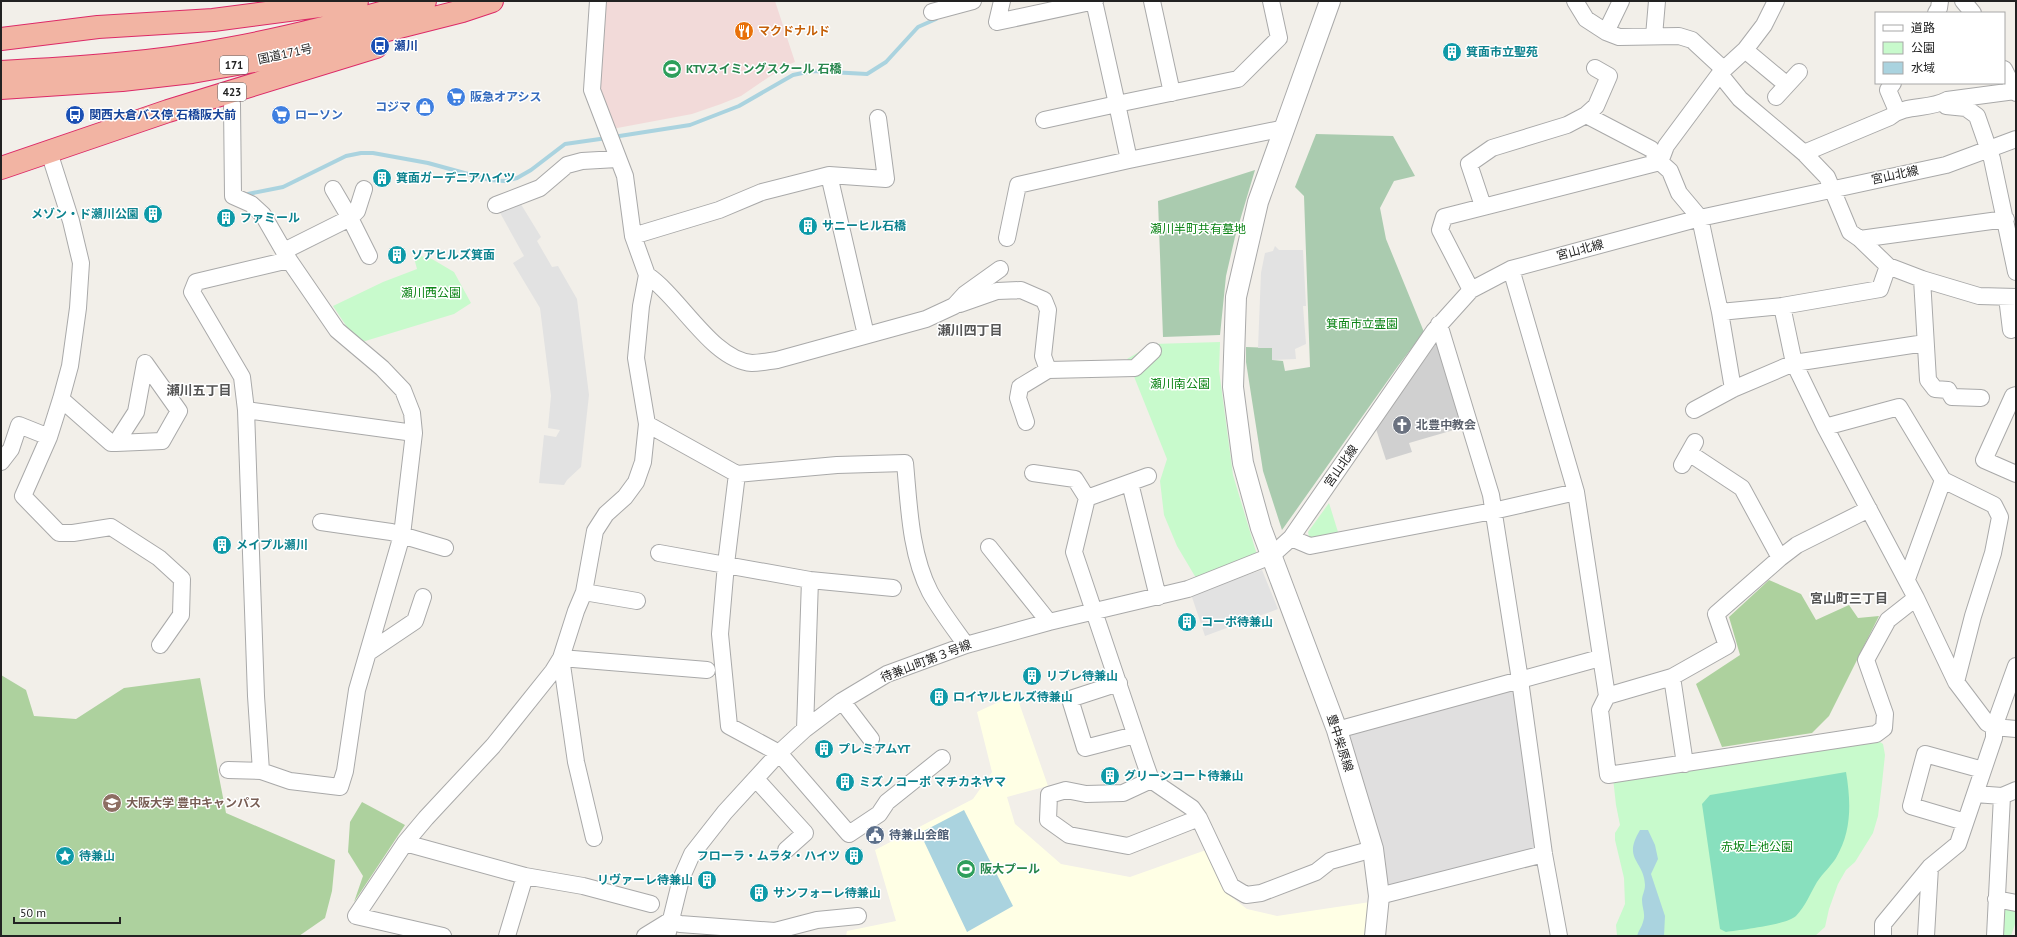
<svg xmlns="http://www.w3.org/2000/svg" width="2017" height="937" viewBox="0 0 2017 937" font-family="'PT Sans','Noto Sans JP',sans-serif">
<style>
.residential{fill:#e0dfdf}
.commercial{fill:#f2dad9}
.education{fill:#ffffe5}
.religious{fill:#d0d0d0}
.forest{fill:#add19e}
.cemetery{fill:#aacbaf}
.park{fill:#c8facc}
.pitch{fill:#88e0be}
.parking{fill:#e2e2e2}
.water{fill:#aad3df}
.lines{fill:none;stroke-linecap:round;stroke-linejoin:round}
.stream{stroke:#aad3df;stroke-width:4}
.minor-casing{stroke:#a9a9a9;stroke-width:18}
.tertiary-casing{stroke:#a9a9a9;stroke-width:22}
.trunk-casing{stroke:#dc2a67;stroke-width:24}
.minor{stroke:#fff;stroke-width:16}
.tertiary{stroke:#fff;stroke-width:20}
.trunk{stroke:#f2b4a3;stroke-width:22}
.labels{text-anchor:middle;stroke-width:3;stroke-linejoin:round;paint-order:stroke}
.shield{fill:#fff;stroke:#646464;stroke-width:1}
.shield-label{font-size:11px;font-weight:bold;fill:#222}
.food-label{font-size:12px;font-weight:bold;fill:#c56008;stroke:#fff;text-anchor:start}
.transit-label{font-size:12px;font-weight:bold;fill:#164399;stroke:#fff;text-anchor:start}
.culture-label{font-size:12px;font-weight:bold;fill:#0d838f;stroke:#fff;text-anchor:start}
.street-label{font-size:12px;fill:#222;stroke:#fff}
.leisure-label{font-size:12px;font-weight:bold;fill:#27864d;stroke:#fff;text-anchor:start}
.shop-label{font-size:12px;font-weight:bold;fill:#366cbe;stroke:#fff;text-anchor:start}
.park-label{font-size:12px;fill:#0c8416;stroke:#fff}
.worship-label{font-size:12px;font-weight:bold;fill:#5b616d;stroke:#fff;text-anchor:start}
.education-label{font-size:12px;font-weight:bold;fill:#785e54;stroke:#fff;text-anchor:start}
.service-label{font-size:12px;font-weight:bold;fill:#4e5e75;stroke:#fff;text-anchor:start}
.neighbourhood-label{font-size:13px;font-weight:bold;fill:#555;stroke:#fff}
</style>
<rect width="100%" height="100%" fill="#f2efe9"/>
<path class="residential" d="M 1520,680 L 1544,854 L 1379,896 L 1337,730 Z"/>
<path class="commercial" d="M 605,1 L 775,1 L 795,62 L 785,66 L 741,96 L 721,104 L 692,114 L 612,129 L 597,92 Z"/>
<path class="education" d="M 1016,694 L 1048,786 L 1007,797 L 1015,824 L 1061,864 L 1130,877 L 1206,850 L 1229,895 L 1247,909 L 1277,916 L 1370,902 L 1366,936 L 846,936 L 847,931 L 896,921 L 875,850 L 973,799 L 992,772 L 977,712 Z"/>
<path class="religious" d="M 1435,345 L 1439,345 L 1464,427 L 1409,443 L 1412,452 L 1386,460 L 1376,429 Z"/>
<path class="forest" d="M 1769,580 L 1801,594 L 1816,620 L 1849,605 L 1858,618 L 1879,616 L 1829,716 L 1812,733 L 1722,747 L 1696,684 L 1740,655 L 1729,617 Z
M 1,675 L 26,690 L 34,716 L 76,719 L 124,688 L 200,678 L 226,813 L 335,860 L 332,891 L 325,918 L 299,936 L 1,936 Z
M 362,802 L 405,825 L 354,902 L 363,876 L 348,852 L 350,822 Z"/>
<path class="cemetery" d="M 1316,134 L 1393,136 L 1415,176 L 1394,181 L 1380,208 L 1386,239 L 1424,332 L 1398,366 L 1282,530 L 1263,471 L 1246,362 L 1246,347 L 1272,348 L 1272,360 L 1283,361 L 1285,371 L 1310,367 L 1304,196 L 1295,187 Z
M 1255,170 L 1235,237 L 1226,276 L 1220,335 L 1163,337 L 1158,201 Z"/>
<path class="park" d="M 413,254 L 432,259 L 454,272 L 471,303 L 454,314 L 362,342 L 353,336 L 333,306 L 383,282 L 417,269 Z
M 1220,342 L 1219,370 L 1233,475 L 1257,555 L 1196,578 L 1177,546 L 1164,515 L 1160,481 L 1167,459 L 1127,359 L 1153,344 Z
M 1329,503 L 1338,532 L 1312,538 L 1309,536 L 1308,532 Z
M 1877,740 L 1883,744 L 1885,755 L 1882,783 L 1878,816 L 1873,833 L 1855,862 L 1846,870 L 1838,884 L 1829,909 L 1825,927 L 1815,936 L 1617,936 L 1616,925 L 1625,904 L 1624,878 L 1615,840 L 1615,833 L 1620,825 L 1616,805 L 1613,778 Z
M 2001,908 L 2015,908 L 2015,924 L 2011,936 L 2000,936 Z"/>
<path class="pitch" d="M 1846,772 C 1851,802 1852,831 1836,858 C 1831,866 1823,873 1817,882 C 1811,892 1805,907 1796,916 C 1786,925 1741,930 1726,932 L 1720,929 L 1702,804 L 1710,795 Z"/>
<path class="parking" d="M 519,201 L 541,237 L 537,241 L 552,267 L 558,266 L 577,299 L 589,395 L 581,467 L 567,480 L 564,485 L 539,483 L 544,435 L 556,437 L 560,430 L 548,428 L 551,396 L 540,308 L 513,263 L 524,256 L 499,211 Z
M 1275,246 L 1279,250 L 1303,250 L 1306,306 L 1303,306 L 1306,344 L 1295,349 L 1296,359 L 1272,360 L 1272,348 L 1258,348 L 1261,273 L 1265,253 L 1273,251 Z
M 1262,570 L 1278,609 L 1205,636 L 1191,594 Z"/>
<path class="water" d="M 964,810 L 1013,906 L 967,932 L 920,833 Z
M 1640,830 L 1648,830 L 1655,845 L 1658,859 L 1651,874 L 1665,916 L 1664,936 L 1637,936 C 1638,931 1642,927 1643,922 C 1646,914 1642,908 1642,900 C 1642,895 1645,891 1645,885 C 1644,860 1622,860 1640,830 Z"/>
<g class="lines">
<path class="stream" d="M 613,137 L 690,125 L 739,106 L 793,75 L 812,71 L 867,74 L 886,62 L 918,27 L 936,19
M 248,194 L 283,187 L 346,156 L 361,153 L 373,153 L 428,163 L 490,180 L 504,181 L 517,178 L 531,170 L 565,144 L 607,138"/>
<g class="minor-casing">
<path id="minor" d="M 1002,1 L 997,22 L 1095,1
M 1094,1 L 1117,104 L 1238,79 L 1279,38 L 1271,1
M 1152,1 L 1172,93
M 1575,1 L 1586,19 L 1606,32 L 1619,37 L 1679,36 L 1692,40 L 1719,65 L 1723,78 L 1740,99 L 1804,153 L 1827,177 L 1850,232 L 1860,239 L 1888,266 L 1922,279 L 1979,296 L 2016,297
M 1963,1 L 1973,13
M 932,12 L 973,1
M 1936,13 L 1939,8 L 1940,1
M 1606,32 L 1621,1
M 1654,36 L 1657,1
M 1745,50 L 1787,85
M 2004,69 L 2016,93
M 1893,83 L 1888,90 L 1897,111
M 229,93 L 232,104 L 233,196 L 251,204 L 263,215 L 289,260 L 337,330 L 382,368 L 403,390 L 412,413 L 414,433 L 402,535 L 357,690 L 345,771 L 340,787 L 290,781 L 261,771 L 256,696 L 246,410 L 242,377 L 192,292 L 196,282 L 289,260
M 1776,97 L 1799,72
M 1946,106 L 1966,108 L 1977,116 L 1992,159 L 2016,272
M 1044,120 L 1117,104 L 1129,160
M 49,152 L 71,221 L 81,263 L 78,308 L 70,366 L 61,399 L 49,437 L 23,496 L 59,533 L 73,533 L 111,527 L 159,558 L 182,579 L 181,615 L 160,645
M 1804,153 L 1890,117 C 1905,104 1929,110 1947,100 L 2015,91
M 829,175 L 866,335
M 333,189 L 350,218 L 357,211 L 364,189
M 496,205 L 540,188 L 567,165 L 582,161 L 617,159
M 1483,206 L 1469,164 L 1492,148 L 1567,125 L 1586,115 L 1596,106 L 1609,76 L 1595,68
M 633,236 L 719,210 L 762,192 L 829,175 L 886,179 L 878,118
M 1007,238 L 1018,185 L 1129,160 L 1285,128
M 1860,239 L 2006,219
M 284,251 L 350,218 L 369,256
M 1511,269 L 1576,492 L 1607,696 L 1600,710 L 1608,775 L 1876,734 L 1884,728 L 1885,714 L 1866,660 L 1888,620 L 1916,598
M 647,275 C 680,297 712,360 752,363 C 760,363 769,361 777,360 L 926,319 L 954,306 L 965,294 L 1000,269
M 1922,279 L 1928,380 L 1935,389 L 1948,390 L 1952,397 L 1981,398
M 1471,290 L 1440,230 L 1444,217 L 1660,162 L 1651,149 L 1586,115
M 2007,297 L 2011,330
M 960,304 L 997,291 L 1021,290 L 1044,300 L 1048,310 L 1043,356 L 1048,370 L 1135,368 L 1153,351
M 1782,306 L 1794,363 L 1825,427 L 1916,598 L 1956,682 L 1987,723 L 1994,727 L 2016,729
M 1720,312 L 1782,306 L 1880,289 L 1888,266
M 1733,389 L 1720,312 L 1700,218 L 1679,193 L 1670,171 L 1660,162 L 1666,146 L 1721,72 L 1745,50 L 1764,25 L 1776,1
M 2016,395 L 2013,396 L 1984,460 L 2016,474
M 61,399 L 111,443 L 116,443 L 162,441 L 179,411 L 145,363 L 136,412 L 116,443
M 246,410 L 414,433
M 1694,410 L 1733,389 L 1794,363 L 1925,343
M 1026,422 L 1018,398 L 1020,387 L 1048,370
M 647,424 L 737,474 L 837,465 L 905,463 C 909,505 910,553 930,592 C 940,610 954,628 966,645
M 1825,427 L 1899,407 L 1943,480 L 1994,505 L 2000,517 L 1993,553 L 1973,616 L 1956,682
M 1689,453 L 1742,488 L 1780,558
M 1,462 L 11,449 L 19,425 L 49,437
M 1682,465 L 1695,442
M 1033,473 L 1075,479 L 1087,498
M 737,474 L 726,564 L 720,634 L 729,726 L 779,753 L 849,834 L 879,814 L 887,802 L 942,758
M 1148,476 L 1087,498 L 1074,552 L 1145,763 L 1151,780 L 1192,808 L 1199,818 L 1231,886 L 1246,895 L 1261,893 L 1316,872 L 1330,861 L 1373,849
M 1130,483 L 1158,597
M 321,522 L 391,532 L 445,548
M 1291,538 L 1310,546 L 1493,511 L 1576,492
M 989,547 L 1049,622
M 659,553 L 810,580 L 893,588
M 1907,579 L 1943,480
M 584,592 L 637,601
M 369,652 L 415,621 L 423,597
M 1672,677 L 1685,764
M 1119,683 L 1070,699 L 1085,748 L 1135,735
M 1607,696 L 1672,677 L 1727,646 L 1716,614 L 1780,558 L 1797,545 L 1869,509
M 842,701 L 871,739
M 805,729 L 810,580
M 1337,730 L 1520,680 L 1491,495 L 1439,324
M 228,770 L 261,771
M 756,779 L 805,833 L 786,850
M 1151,780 L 1123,793 L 1086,794 L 1066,790 L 1049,795 L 1048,820 L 1069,835 L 1128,846 L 1199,818
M 1975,794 L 2002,796 L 2016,790
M 1965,822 L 1911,806 L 1925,754 L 1983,770
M 594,838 L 576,762 L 561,658 L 707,670
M 405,843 L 525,876 L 583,886 L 651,904
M 1379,896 L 1544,854
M 1996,899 L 2016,903
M 671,920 L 680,924 L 775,931 L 817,920 L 858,916
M 443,936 L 356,916 L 405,843 L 426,818 L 493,746 L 553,671 L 561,658 L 576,611 L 584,592 L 595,531 L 606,514 L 625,497 L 636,482 L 643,462 L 647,424 L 636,358 L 641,306 L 647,275 L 633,236 L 625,176 L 592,90 L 598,1
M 507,936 L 525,876
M 645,936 L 671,920
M 667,936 L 681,879 L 692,854 L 725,812 L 779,753 L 805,729 L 842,701 L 887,674 L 966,645 L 1049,622 L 1188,589 L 1271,556 L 1291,538 L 1434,331 L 1471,290 L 1511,269 L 1700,218 L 1946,165 L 2016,139
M 1559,936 L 1544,854 L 1520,680 L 1600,658
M 1883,936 L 1883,924 L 1930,867 L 1958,844 L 1994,738 L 1994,727 L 2016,666
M 1926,936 L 1930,867
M 1995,936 L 2002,796"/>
</g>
<g class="tertiary-casing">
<path id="tertiary" d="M 1330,1 L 1258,202 L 1236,297 L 1233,387 L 1243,463 L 1261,528 L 1337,730 L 1373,849 L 1379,896 L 1375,936"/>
</g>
<g class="trunk-casing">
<path id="trunk" d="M 1,39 L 98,27 L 213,20 L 357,1
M 1,72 C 76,68 153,63 227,49 C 294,37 359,19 425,1
M 1,88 L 122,80 L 192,72 L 288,55 L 462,11 L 492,1
M 1,168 L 168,111 L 376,47"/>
</g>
<use href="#minor" class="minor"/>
<use href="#tertiary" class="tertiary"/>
<use href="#trunk" class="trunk"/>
</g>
<defs>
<g id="restaurant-disc" transform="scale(1)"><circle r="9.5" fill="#e8710a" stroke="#fff"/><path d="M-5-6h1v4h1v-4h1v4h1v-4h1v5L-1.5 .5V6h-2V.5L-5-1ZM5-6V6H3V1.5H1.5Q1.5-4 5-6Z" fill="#fff"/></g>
<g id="bus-disc" transform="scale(1)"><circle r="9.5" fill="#1a4fb4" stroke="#fff"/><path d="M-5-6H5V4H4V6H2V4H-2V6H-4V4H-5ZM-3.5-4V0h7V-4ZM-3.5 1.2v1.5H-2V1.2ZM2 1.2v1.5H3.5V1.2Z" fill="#fff"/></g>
<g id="building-disc" transform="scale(1)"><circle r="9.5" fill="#0f9aa8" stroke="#fff"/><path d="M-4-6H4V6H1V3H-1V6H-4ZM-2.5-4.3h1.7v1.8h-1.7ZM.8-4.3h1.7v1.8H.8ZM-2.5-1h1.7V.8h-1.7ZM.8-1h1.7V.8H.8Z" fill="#fff"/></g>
<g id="stadium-disc" transform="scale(1)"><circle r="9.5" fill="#2e9e5b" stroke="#fff"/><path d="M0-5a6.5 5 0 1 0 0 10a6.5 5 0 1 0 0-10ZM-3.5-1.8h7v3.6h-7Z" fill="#fff"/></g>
<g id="supermarket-disc" transform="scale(1)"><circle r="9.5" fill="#3f7fe0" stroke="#fff"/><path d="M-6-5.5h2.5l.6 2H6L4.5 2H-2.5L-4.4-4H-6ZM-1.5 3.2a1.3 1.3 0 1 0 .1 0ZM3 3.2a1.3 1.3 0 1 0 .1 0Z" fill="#fff"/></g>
<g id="shop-disc" transform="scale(1)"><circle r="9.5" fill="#3f7fe0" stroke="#fff"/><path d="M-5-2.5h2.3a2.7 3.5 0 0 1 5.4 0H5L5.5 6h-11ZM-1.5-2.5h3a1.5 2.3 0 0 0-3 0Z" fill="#fff"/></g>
<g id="church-disc" transform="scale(1)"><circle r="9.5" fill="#6b7280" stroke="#fff"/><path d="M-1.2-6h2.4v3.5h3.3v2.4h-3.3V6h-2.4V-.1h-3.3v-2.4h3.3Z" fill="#fff"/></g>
<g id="university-disc" transform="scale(1)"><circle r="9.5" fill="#8d6e63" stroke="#fff"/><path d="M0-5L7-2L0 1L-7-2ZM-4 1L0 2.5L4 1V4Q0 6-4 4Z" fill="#fff"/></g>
<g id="civic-disc" transform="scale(1)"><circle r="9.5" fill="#5c6f8a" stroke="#fff"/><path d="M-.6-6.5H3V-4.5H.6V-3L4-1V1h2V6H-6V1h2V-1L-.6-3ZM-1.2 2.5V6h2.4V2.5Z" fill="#fff"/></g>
<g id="sight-disc" transform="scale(1)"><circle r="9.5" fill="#0f9aa8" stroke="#fff"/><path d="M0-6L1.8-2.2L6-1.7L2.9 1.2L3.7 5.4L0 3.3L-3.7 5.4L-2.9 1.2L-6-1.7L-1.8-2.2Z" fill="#fff"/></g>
</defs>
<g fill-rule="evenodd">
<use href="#restaurant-disc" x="744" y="31"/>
<use href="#bus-disc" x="380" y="46"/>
<use href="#building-disc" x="1452" y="52"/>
<use href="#stadium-disc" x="672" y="69"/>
<use href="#supermarket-disc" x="456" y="97"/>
<use href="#shop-disc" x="425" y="107"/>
<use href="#bus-disc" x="75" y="115"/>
<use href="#supermarket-disc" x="281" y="115"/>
<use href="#building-disc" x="382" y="178"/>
<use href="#building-disc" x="153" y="214"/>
<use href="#building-disc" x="226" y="218"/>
<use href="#building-disc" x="808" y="226"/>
<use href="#building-disc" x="397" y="255"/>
<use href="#church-disc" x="1402" y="425"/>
<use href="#building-disc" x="222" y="545"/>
<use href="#building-disc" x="1187" y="622"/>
<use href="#building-disc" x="1032" y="676"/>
<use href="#building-disc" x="939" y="697"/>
<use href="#building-disc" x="824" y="749"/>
<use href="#building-disc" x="1110" y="776"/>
<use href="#building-disc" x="845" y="782"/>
<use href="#university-disc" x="112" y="803"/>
<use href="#civic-disc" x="875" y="835"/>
<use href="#sight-disc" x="65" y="856"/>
<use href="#building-disc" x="854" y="856"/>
<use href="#stadium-disc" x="966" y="869"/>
<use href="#building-disc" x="707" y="880"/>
<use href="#building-disc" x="759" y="893"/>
</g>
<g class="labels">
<g class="shield">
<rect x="220" y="56" width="28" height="18" rx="3"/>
<rect x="218" y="83" width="28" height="18" rx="3"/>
</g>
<g class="shield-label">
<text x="234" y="69">171</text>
<text x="232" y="96">423</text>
</g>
<g class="food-label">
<text x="758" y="35">マクドナルド</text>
</g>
<g class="transit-label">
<text x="394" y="50">瀬川</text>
<text x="89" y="119">関西大倉バス停 石橋阪大前</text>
</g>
<g class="culture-label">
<text x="1466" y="56">箕面市立聖苑</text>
<text x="396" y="182">箕面ガーデニアハイツ</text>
<text x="139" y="218" text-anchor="end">メゾン・ド瀬川公園</text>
<text x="240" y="222">ファミール</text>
<text x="822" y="230">サニーヒル石橋</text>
<text x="411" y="259">ソアヒルズ箕面</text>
<text x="236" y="549">メイプル瀬川</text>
<text x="1201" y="626">コーポ待兼山</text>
<text x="1046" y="680">リブレ待兼山</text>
<text x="953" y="701">ロイヤルヒルズ待兼山</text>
<text x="838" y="753">プレミアムYT</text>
<text x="1124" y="780">グリーンコート待兼山</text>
<text x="859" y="786">ミズノコーポ マチカネヤマ</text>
<text x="79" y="860">待兼山</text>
<text x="840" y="860" text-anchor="end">フローラ・ムラタ・ハイツ</text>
<text x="693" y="884" text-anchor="end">リヴァーレ待兼山</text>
<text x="773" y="897">サンフォーレ待兼山</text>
</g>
<g class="street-label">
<text transform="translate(285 54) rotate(-12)" y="4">国道171号</text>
<text transform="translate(1895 175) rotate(-12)" y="4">宮山北線</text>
<text transform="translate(1580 250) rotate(-15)" y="4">宮山北線</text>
<text transform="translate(1341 466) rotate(-55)" y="4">宮山北線</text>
<text transform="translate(926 661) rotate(-21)" y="4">待兼山町第３号線</text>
<text transform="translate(1340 743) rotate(72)" y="4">豊中柴原線</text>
</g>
<g class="leisure-label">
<text x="686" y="73">KTVスイミングスクール 石橋</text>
<text x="980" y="873">阪大プール</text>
</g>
<g class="shop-label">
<text x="470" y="101">阪急オアシス</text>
<text x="411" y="111" text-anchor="end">コジマ</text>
<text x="295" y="119">ローソン</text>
</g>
<g class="park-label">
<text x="1198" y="233">瀬川半町共有墓地</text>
<text x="431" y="297">瀬川西公園</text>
<text x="1362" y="328">箕面市立霊園</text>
<text x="1180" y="388">瀬川南公園</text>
<text x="1757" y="851">赤坂上池公園</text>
</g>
<g class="worship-label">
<text x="1416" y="429">北豊中教会</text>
</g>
<g class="education-label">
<text x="126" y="807">大阪大学 豊中キャンパス</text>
</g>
<g class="service-label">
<text x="889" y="839">待兼山会館</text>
</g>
<g class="neighbourhood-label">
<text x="970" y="335">瀬川四丁目</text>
<text x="199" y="395">瀬川五丁目</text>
<text x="1849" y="603">宮山町三丁目</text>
</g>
</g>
<rect width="2017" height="937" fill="none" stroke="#222222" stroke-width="4"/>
<rect x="1875" y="12" width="130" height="72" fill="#ffffff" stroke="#a7a7a7"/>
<rect x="1883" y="25" width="20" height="6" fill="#ffffff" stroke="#a7a7a7"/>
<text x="1911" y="32" font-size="12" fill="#222222">道路</text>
<rect x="1883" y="42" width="20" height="12" fill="#c8facc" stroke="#a7a7a7"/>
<text x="1911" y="52" font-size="12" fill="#222222">公園</text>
<rect x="1883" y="62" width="20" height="12" fill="#aad3df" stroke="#a7a7a7"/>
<text x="1911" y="72" font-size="12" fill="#222222">水域</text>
<path d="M14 917v6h106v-6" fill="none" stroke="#222222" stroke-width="2"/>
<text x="20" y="917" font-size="12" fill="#222222" stroke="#ffffff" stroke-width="3" paint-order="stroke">50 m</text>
</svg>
